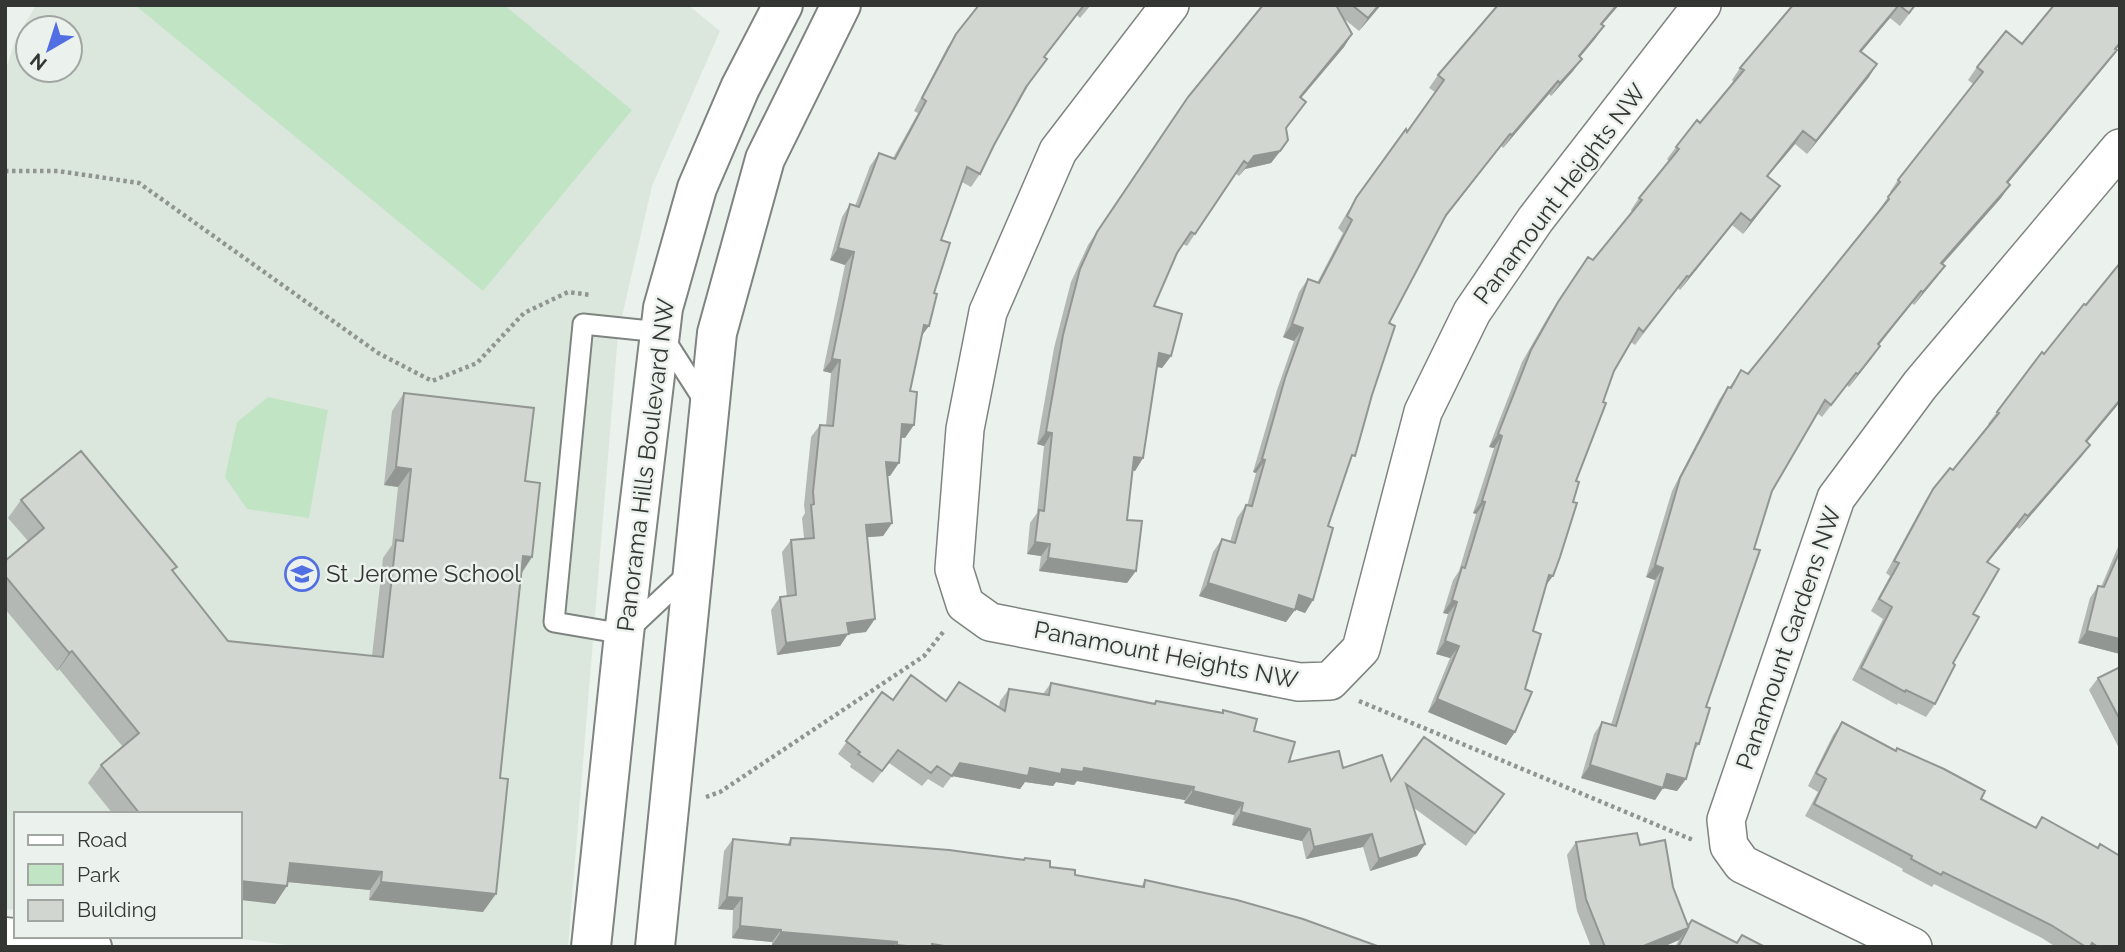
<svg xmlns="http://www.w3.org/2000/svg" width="2125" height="952" viewBox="0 0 2125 952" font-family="Raleway,sans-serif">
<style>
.built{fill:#dbe7dc;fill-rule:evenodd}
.park{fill:#c1e4c5}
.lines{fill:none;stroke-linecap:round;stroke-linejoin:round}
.service-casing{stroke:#7e847f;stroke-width:23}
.minor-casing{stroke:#7e847f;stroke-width:40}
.tertiary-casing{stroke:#7e847f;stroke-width:42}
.path{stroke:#919591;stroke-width:4.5;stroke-dasharray:3.5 3.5;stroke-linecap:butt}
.service{stroke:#fff;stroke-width:19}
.minor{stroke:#fff;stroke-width:37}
.tertiary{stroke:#fff;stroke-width:38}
.wall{fill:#b4b8b4}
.shaded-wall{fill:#929692}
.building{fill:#d1d6d1;stroke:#929692;stroke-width:2}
.labels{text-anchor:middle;stroke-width:5;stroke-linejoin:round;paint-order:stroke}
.street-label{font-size:24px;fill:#343634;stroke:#ebf1ec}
.poi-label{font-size:24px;fill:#343634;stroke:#ebf1ec;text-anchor:start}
</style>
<rect width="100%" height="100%" fill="#ebf1ec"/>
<path class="built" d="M 36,5 L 688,5 L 720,31 L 652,186 L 618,334 L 568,947 L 302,947 L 220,936 L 240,936 L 240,814 L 16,814 L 16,910 L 5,909 L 5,72 L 15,41 ZM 28,28 L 70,28 L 70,70 L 28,70 Z"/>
<path class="park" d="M 135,5 L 504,5 L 632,110 L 483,291 Z
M 268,397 L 328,410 L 309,518 L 247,509 L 225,477 L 237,422 Z"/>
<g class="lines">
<g class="service-casing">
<path id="service" d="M 690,572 L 624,634 L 554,622 L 583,324 L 660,332 L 706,404"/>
</g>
<g class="minor-casing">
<path id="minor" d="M 1170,5 L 1058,151 L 988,312 L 965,429 L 954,569 L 965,604 L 990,622 L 1299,682 L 1330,681 L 1361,649 L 1423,412 L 1472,312 L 1535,220 L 1702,5
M 1913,947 L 1742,864 L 1729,846 L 1726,820 L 1836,498 L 1920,385 L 2120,148"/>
</g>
<g class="tertiary-casing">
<path id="tertiary" d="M 5,937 L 92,947
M 591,947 L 624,634 L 663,308 L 697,188 L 740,88 L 783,5
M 655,947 L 717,333 L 765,159 L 841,5"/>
</g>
<path class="path" d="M 5,171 L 58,171 L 139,183 L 378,353 L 432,381 L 477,363 L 524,313 L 568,292 L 591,295
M 1359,701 L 1693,840
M 706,797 L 720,792 L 924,656 L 944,631"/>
<use href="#service" class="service"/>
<use href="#minor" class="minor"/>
<use href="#tertiary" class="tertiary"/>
</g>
<path class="wall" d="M 979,5 L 1091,5 L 1080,18 L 1077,15 L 1045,57 L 994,145 L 980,174 L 971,187 L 962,182 L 941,240 L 910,391 L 905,438 L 901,437 L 890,476 L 887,476 L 892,523 L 883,536 L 867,537 L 866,632 L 848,634 L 840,646 L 777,655 L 771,610 L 780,597 L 787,597 L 782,552 L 791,540 L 804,538 L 802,518 L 805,513 L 804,505 L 811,437 L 820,425 L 826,425 L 831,373 L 823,371 L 845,265 L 830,260 L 842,217 L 850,204 L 855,206 L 870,166 L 879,153 L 893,158 L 918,113 L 914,111 L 948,46 Z
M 1263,5 L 1381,5 L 1359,31 L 1343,18 L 1352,34 L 1344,47 L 1301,98 L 1297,115 L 1286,129 L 1280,152 L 1271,163 L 1245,169 L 1239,176 L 1235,173 L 1187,246 L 1183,244 L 1177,253 L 1154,306 L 1171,356 L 1162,368 L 1157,367 L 1143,458 L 1135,471 L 1132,470 L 1127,520 L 1127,583 L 1039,571 L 1041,556 L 1027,554 L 1030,523 L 1037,513 L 1044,446 L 1037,444 L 1054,348 L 1071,282 L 1088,245 L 1179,109 Z
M 1498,5 L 1619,5 L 1602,25 L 1604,26 L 1580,57 L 1573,71 L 1551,96 L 1549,94 L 1503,148 L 1501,146 L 1444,219 L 1389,323 L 1349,464 L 1328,526 L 1313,600 L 1305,613 L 1295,609 L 1286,622 L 1199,596 L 1213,552 L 1222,539 L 1230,542 L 1237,518 L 1246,505 L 1247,506 L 1256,473 L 1253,472 L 1277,390 L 1294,341 L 1283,337 L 1299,292 L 1308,279 L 1317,283 L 1343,233 L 1338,228 L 1348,211 L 1406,129 L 1407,132 L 1435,92 L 1429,88 L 1438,75 Z
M 1793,5 L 1916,5 L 1900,26 L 1890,18 L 1861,52 L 1869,77 L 1807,154 L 1795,144 L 1768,176 L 1771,198 L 1743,234 L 1732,225 L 1680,290 L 1678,288 L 1635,345 L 1631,342 L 1614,371 L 1576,481 L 1533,631 L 1525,689 L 1515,732 L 1506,745 L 1428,712 L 1450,658 L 1436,654 L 1448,614 L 1443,613 L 1453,580 L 1459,571 L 1476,514 L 1473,513 L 1494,448 L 1489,447 L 1522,362 L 1549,315 L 1579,269 L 1593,260 L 1632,212 L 1631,210 L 1639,198 L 1669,161 L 1667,159 L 1676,147 L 1700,123 L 1734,82 L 1732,80 L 1740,68 Z
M 2052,5 L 2120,5 L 2120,44 L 2108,62 L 2008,183 L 2010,185 L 2001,198 L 1943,264 L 1945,266 L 1936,278 L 1914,305 L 1912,303 L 1879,345 L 1880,346 L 1871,359 L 1849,387 L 1847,385 L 1822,417 L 1817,413 L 1772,491 L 1754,549 L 1706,707 L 1699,744 L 1693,752 L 1686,779 L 1677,791 L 1663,788 L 1655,800 L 1581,778 L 1594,734 L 1602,722 L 1611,725 L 1655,580 L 1646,577 L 1672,491 L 1719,400 L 1728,387 L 1729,388 L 1741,370 L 1748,374 L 1880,211 L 1879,210 L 1891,193 L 1890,192 L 1898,180 L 1973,84 L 1968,80 L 1977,67 L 2022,44 L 2053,6 Z
M 2120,261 L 2120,402 L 2087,442 L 2090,445 L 2081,457 L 2019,529 L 2017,527 L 1988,562 L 1973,614 L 1935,704 L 1926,717 L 1898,703 L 1897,705 L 1852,680 L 1883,619 L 1871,611 L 1890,576 L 1886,573 L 1925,501 L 1933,489 L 1953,470 L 1989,425 L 1988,424 L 1997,412 L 2044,354 L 2086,305 L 2120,263 L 2119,263 Z
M 404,393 L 525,481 L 532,557 L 522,573 L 483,912 L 369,900 L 370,890 L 288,882 L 275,904 L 240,814 L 113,814 L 88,783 L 101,765 L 123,747 L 59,669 L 57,671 L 5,609 L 5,561 L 28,541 L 8,518 L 21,500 L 177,567 L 173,571 L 228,641 L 372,656 L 383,558 L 392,545 L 398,487 L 384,485 L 392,411 Z
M 2120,542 L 2120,654 L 2078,643 L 2090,598 L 2098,586 L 2101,587 Z
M 2120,667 L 2120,750 L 2089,690 L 2098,678 Z
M 959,682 L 999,707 L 1000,701 L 1009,689 L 1043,694 L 1051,683 L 1154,703 L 1156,701 L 1222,713 L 1223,710 L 1254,731 L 1289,762 L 1343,768 L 1391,781 L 1504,794 L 1466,846 L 1414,808 L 1425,844 L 1417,856 L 1370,871 L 1363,847 L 1306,859 L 1302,841 L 1232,825 L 1234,815 L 1184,803 L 1185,800 L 1077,781 L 1074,785 L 1056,782 L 1053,786 L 1025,782 L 1020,789 L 952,776 L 943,788 L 928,779 L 922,786 L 889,763 L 873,783 L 850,767 L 851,764 L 838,754 L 882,692 L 893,700 L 946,701 Z
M 1842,722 L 1981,799 L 2035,827 L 2042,817 L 2120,947 L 2056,947 L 2042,938 L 1934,884 L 1932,887 L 1902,871 L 1903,869 L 1805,816 L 1818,792 L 1808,786 L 1833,735 Z
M 791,838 L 1023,859 L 1025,858 L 1075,875 L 1141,887 L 1145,880 L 1380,947 L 794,947 L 772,945 L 772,942 L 732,938 L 733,910 L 718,909 L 724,851 L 733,839 L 787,845 Z
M 1576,842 L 1640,845 L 1673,887 L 1688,925 L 1692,920 L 1736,943 L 1742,935 L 1765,947 L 1675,947 L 1679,940 L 1663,947 L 1591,947 L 1577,911 L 1567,855 Z"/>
<path class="shaded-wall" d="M 1379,5 L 1381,5 L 1359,31 L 1368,18 Z
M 1617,5 L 1619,5 L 1592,36 L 1601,24 Z
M 1899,5 L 1890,18 L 1852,63 L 1860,51 Z
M 1604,26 L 1595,39 L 1570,69 L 1579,56 Z
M 1352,34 L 1344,47 L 1291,110 L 1300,97 Z
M 2117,50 L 2108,62 L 1998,195 L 2007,182 Z
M 1582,59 L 1573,71 L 1551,96 L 1560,83 Z
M 1877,64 L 1869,77 L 1807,154 L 1816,141 Z
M 1558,81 L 1549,94 L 1503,148 L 1512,135 Z
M 1803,131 L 1795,144 L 1758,188 L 1767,176 Z
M 1510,134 L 1501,146 L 1438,227 L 1446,215 Z
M 1288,140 L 1271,163 L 1245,169 L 1239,176 L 1254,156 Z
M 2010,185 L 2001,198 L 1932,276 L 1941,263 Z
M 1780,186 L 1771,198 L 1743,234 L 1751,221 Z
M 1741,213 L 1732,225 L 1680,290 L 1689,277 Z
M 838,248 L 854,252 L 845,265 L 830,260 Z
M 1945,266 L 1936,278 L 1914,305 L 1923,292 Z
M 1921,291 L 1912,303 L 1869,357 L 1878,344 Z
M 1292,324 L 1303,328 L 1294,341 L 1283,337 Z
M 924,325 L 929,326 L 920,338 Z
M 1880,346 L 1871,359 L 1849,387 L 1858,374 Z
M 1159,353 L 1171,356 L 1162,368 L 1150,365 Z
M 832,359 L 840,360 L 831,373 L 823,371 Z
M 2120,400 L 2120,402 L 2077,454 L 2086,441 Z
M 902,424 L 914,425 L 905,438 L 893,437 Z
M 1046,432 L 1052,433 L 1044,446 L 1037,444 Z
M 1498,434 L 1502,436 L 1494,448 L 1489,447 Z
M 2090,445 L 2081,457 L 2019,529 L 2028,516 Z
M 1134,457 L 1143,458 L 1135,471 L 1125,469 Z
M 1262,459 L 1265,460 L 1256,473 L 1253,472 Z
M 886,462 L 899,463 L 890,476 L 877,475 Z
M 396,467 L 411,469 L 398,487 L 384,485 Z
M 1482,501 L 1485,502 L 1476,514 L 1473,513 Z
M 2025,514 L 2017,527 L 1978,574 L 1987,562 Z
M 892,523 L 883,536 L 857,538 L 866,525 Z
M 1035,542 L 1050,544 L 1041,556 L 1027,554 Z
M 523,556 L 532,557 L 520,575 Z
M 1048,558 L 1136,571 L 1127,583 L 1039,571 Z
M 1655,565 L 1663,568 L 1655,580 L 1646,577 Z
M 1549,575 L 1553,576 L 1544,588 Z
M 1208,583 L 1295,610 L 1286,622 L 1199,596 Z
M 1299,595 L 1313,600 L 1305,613 L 1291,608 Z
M 1452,600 L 1457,602 L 1448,614 L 1443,613 Z
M 875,619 L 866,632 L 848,634 L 840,646 L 777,655 L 786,643 L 847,623 Z
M 2087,631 L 2120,639 L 2120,654 L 2078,643 Z
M 1445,641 L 1459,646 L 1450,658 L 1436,654 Z
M 72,651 L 59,669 L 57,671 L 69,653 Z
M 1437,699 L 1515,732 L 1506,745 L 1428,712 Z
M 960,763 L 1030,768 L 1084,768 L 1194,787 L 1185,800 L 1077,781 L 1074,785 L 1056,782 L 1053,786 L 1025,782 L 1020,789 L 952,776 Z
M 1590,765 L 1667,774 L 1686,779 L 1677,791 L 1663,788 L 1655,800 L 1581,778 Z
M 1193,791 L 1243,803 L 1234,815 L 1184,803 Z
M 1241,812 L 1310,829 L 1302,841 L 1232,825 Z
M 1372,834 L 1363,847 L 1306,859 L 1314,847 Z
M 1425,844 L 1417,856 L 1370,871 L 1379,859 Z
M 290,863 L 382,872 L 370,890 L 277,881 Z
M 240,881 L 287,886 L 275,904 L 240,900 Z
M 381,882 L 496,894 L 483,912 L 369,900 Z
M 727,897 L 742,898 L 733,910 L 718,909 Z
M 740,926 L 781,930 L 772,942 L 732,938 Z
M 1688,928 L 1679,940 L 1663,947 L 1641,947 Z
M 781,932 L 897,942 L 894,947 L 794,947 L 772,945 Z"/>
<path class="building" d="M 979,5 L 1084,5 L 1044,57 L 1047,59 L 1026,87 L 994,145 L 980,174 L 967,167 L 941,240 L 950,243 L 934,293 L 937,294 L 929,326 L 924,325 L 910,391 L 917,392 L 914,425 L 902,424 L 899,463 L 886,462 L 892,523 L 866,525 L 875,619 L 847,623 L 849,634 L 786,643 L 780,597 L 796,595 L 791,540 L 814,538 L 811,505 L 814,504 L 813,492 L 820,425 L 833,426 L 840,360 L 832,359 L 854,252 L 838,248 L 850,204 L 859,207 L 879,153 L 895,159 L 926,101 L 922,98 L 956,34 Z
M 1263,5 L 1336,5 L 1352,34 L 1300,97 L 1306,102 L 1286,128 L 1288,140 L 1280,151 L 1254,156 L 1248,164 L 1244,161 L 1195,234 L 1191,232 L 1177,253 L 1154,306 L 1182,314 L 1171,356 L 1159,353 L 1143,458 L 1134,457 L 1127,520 L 1142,521 L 1136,571 L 1048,558 L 1050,544 L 1035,542 L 1039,510 L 1044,511 L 1052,433 L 1046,432 L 1063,335 L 1080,269 L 1097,232 L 1188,97 Z
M 1352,5 L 1379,5 L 1368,18 Z
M 1498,5 L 1617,5 L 1601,24 L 1604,26 L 1579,56 L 1582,59 L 1560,83 L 1558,81 L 1512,135 L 1510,134 L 1446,215 L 1389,323 L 1395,326 L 1372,395 L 1355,456 L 1352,455 L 1328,526 L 1333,528 L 1313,600 L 1299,595 L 1295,610 L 1208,583 L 1222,539 L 1235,543 L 1246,505 L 1252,506 L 1265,460 L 1262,459 L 1285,378 L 1303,328 L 1292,324 L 1308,279 L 1319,283 L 1352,220 L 1347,216 L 1356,198 L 1406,129 L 1407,132 L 1444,80 L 1438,75 Z
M 1793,5 L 1899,5 L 1860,51 L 1877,64 L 1816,141 L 1803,131 L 1767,176 L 1780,186 L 1751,221 L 1741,213 L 1689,277 L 1687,276 L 1643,332 L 1639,328 L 1614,371 L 1603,402 L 1606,403 L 1576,481 L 1579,482 L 1573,502 L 1577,503 L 1560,557 L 1553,576 L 1549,575 L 1533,631 L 1541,634 L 1525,689 L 1532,692 L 1515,732 L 1437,699 L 1459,646 L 1445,641 L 1457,602 L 1452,600 L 1462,567 L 1465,568 L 1485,502 L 1482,501 L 1502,436 L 1498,434 L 1531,350 L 1558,302 L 1588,257 L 1593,260 L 1642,200 L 1639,198 L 1679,149 L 1676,147 L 1697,120 L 1700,123 L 1744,70 L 1740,68 Z
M 1899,5 L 1915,5 L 1909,13 Z
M 2054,5 L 2120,5 L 2120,43 L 2115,49 L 2117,50 L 2007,182 L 2010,185 L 1941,263 L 1945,266 L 1923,292 L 1921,291 L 1878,344 L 1880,346 L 1858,374 L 1856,373 L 1831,405 L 1825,400 L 1772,491 L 1754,549 L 1760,550 L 1706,707 L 1710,708 L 1699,744 L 1696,743 L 1686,779 L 1667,774 L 1663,788 L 1590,765 L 1602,722 L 1616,726 L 1663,568 L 1655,565 L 1680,478 L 1728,387 L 1731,388 L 1741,370 L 1748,374 L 1889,199 L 1888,197 L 1900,182 L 1898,180 L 1983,72 L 1977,67 L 2006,31 L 2022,44 Z
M 2120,263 L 2120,400 L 2086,441 L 2090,445 L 2028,516 L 2025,514 L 1987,562 L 1999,569 L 1973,614 L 1979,617 L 1953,663 L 1955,665 L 1935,704 L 1906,690 L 1905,692 L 1861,668 L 1892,607 L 1879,599 L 1899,563 L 1894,561 L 1933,489 L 1950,468 L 1953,470 L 1999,413 L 1997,412 L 2042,352 L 2044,354 L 2084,304 L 2086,305 Z
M 404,393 L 534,408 L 525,481 L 540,483 L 532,557 L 523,556 L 500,778 L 508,779 L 496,894 L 381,882 L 382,872 L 290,863 L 287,886 L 240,881 L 240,814 L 140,814 L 101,765 L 139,733 L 72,651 L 69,653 L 5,576 L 5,561 L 44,528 L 21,500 L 81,451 L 177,567 L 172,570 L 228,641 L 383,657 L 396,540 L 403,541 L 411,469 L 396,467 Z
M 2120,551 L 2120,639 L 2087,631 L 2098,586 L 2104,587 Z
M 2120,667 L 2120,720 L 2098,678 Z
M 911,675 L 946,701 L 959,682 L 1005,711 L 1009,689 L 1049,695 L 1051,683 L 1155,704 L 1156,701 L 1223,713 L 1223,710 L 1257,719 L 1254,731 L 1295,742 L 1289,762 L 1339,751 L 1343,768 L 1382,755 L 1391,781 L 1424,737 L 1504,794 L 1475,833 L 1406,784 L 1425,844 L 1379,859 L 1372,834 L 1314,847 L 1310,829 L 1241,812 L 1243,803 L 1193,791 L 1194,787 L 1084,768 L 1083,772 L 1062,769 L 1061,774 L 1030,768 L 1028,776 L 960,763 L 952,776 L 937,766 L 931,773 L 898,750 L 882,771 L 858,754 L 860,752 L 846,741 L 882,692 L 893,700 Z
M 1842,722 L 1896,751 L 1897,748 L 1944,769 L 1985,791 L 1981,799 L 2036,828 L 2042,817 L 2098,848 L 2100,844 L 2120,856 L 2120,947 L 2098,947 L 2092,943 L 2090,947 L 2086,947 L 2051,925 L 1943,872 L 1941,875 L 1911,859 L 1912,856 L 1814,804 L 1826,779 L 1816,773 Z
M 1637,833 L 1640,845 L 1665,840 L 1673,887 L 1688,926 L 1692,920 L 1737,943 L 1742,935 L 1765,947 L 1678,947 L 1688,928 L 1641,947 L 1605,947 L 1586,899 L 1576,842 Z
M 791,838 L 811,839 L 949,850 L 1024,860 L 1025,858 L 1050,861 L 1050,867 L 1075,870 L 1075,875 L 1144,887 L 1145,880 L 1237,900 L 1303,919 L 1380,947 L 950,947 L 932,944 L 932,947 L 916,947 L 897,945 L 897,942 L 781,932 L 781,930 L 740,926 L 742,898 L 727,897 L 733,839 L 790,845 Z"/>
<defs>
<g id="school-ring" transform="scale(1.75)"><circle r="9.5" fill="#ebf1ec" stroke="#526ee3" stroke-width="1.5"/><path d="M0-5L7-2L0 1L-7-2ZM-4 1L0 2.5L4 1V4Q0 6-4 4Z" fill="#526ee3"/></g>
</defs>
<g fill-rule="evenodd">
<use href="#school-ring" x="302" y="574"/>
</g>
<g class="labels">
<g class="street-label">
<text transform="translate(1560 194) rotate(-53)" y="8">Panamount Heights NW</text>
<text transform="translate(646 465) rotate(-83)" y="8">Panorama Hills Boulevard NW</text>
<text transform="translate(1789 638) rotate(-71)" y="8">Panamount Gardens NW</text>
<text transform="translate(1166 655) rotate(11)" y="8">Panamount Heights NW</text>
</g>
<g class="poi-label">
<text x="326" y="582">St Jerome School</text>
</g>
</g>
<rect width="2125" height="952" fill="none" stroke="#343634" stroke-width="14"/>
<rect x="14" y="812" width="228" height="126" fill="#ebf1ec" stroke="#a2a6a2" stroke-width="2"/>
<rect x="28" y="835" width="35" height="10" fill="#ffffff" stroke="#a2a6a2" stroke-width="2"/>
<text x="77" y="847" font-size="21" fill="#343634">Road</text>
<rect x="28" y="864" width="35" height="21" fill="#c1e4c5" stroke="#a2a6a2" stroke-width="2"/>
<text x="77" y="882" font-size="21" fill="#343634">Park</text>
<rect x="28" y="900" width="35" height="21" fill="#d1d6d1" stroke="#a2a6a2" stroke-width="2"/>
<text x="77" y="917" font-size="21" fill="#343634">Building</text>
<g transform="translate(49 49) rotate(219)"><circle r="33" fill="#ebf1ec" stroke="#a2a6a2" stroke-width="2"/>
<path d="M0-5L12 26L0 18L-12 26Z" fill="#526ee3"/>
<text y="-10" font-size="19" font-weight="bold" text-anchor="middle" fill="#343634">N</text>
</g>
</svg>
